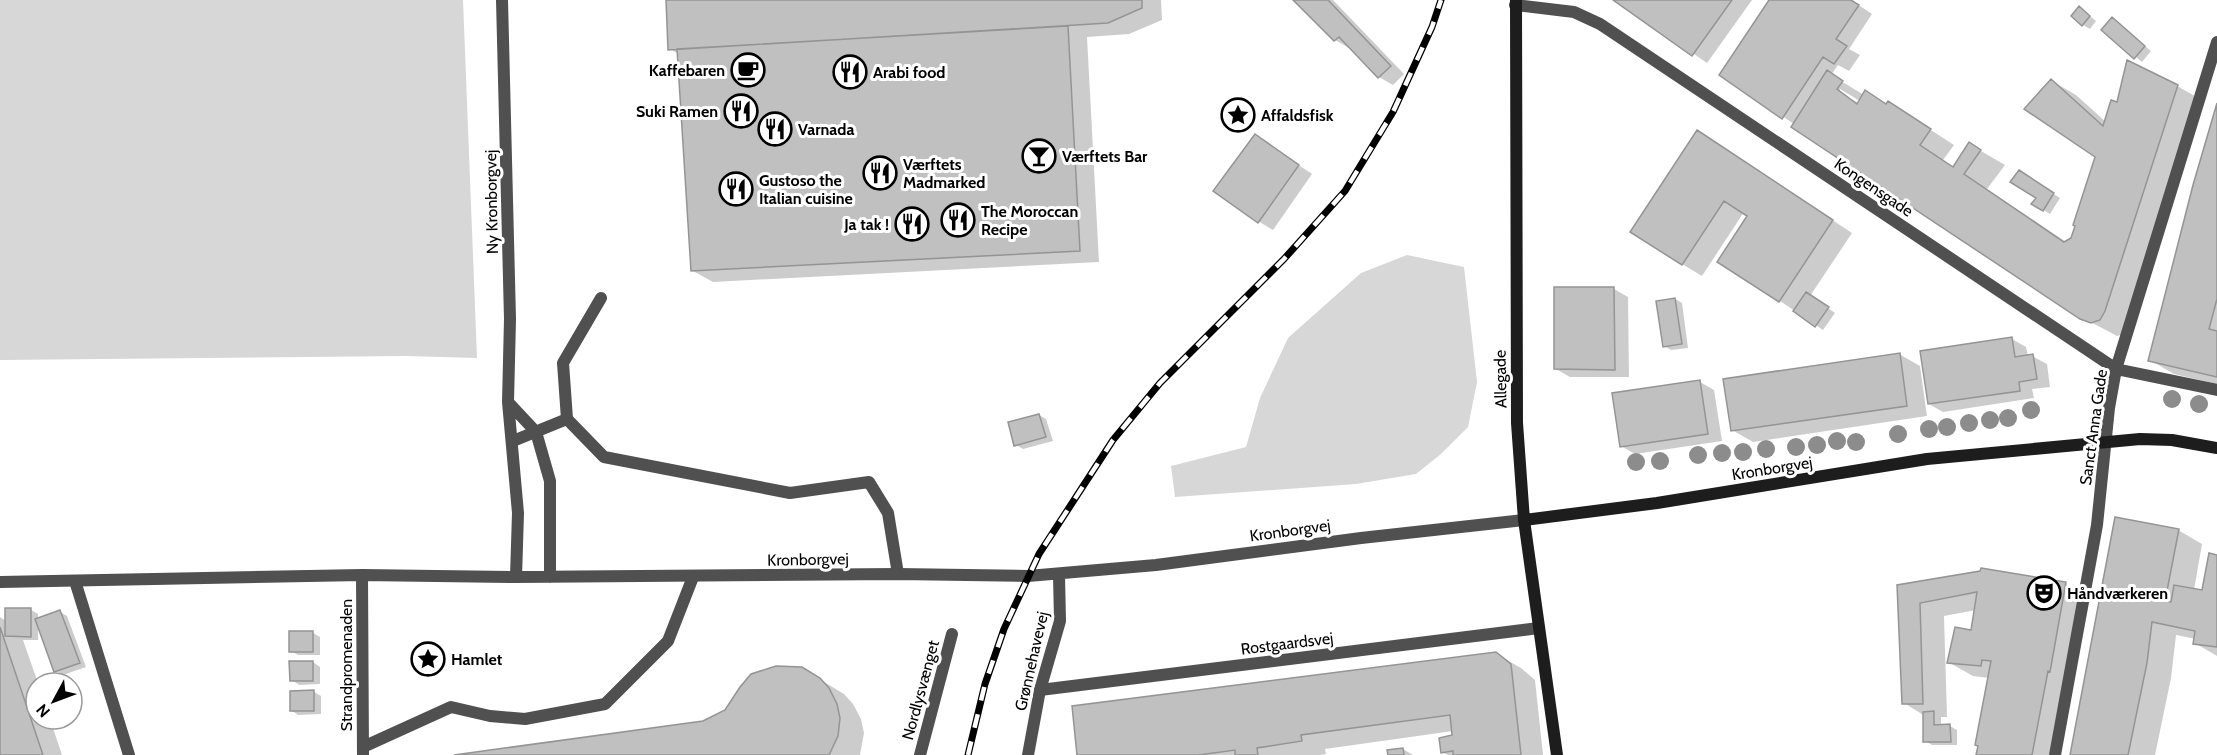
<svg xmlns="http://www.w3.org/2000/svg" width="2217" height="755" viewBox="0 0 2217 755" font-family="Cabin,sans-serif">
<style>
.green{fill:#d7d7d7}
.shadow{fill:#0003;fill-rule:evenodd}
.building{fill:#c0c0c0;stroke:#949494;stroke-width:1.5}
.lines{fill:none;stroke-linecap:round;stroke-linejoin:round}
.lane{stroke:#505050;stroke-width:12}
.street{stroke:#505050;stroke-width:12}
.secondary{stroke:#1d1d1d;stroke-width:12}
.rail-casing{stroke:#000;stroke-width:7}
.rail{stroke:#fff;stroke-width:4.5;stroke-dasharray:14;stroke-linecap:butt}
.tree{fill:#8c8c8c}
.labels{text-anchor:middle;stroke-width:6;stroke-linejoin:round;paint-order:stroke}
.poi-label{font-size:16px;font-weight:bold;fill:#000;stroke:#fff;text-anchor:start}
.street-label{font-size:16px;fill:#000;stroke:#fff}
</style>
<rect width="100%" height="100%" fill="#fff"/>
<path class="green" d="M 0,0 L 463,0 L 477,358 L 405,356 L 0,360 Z
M 1407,255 L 1464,267 L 1477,382 L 1468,427 L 1441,454 L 1416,474 L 1356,484 L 1175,497 L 1171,466 L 1246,447 L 1260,398 L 1288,338 L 1361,273 Z"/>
<path class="shadow" d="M 667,0 L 1161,0 L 1162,20 L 1129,34 L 1087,37 L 1099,262 L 713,282 L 693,271 L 679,54 L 670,49 Z
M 1295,0 L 1333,0 L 1404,74 L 1393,85 L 1379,77 L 1351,47 L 1349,48 L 1335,40 Z
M 1616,0 L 1752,0 L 1707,63 Z
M 1771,0 L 1851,0 L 1872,14 L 1849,49 L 1860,55 L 1849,71 L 1838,65 L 1831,75 L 1864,95 L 1866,92 L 1888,105 L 1889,103 L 1954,145 L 1943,160 L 1955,168 L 1969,144 L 2005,165 L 1987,189 L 2066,242 L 2072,239 L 2097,156 L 2052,81 L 2076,95 L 2106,122 L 2118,104 L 2177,86 L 2202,100 L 2124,334 L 2117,336 L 2081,317 L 1721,75 ZM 1840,89 L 1860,101 L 1860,104 L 1839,92 Z
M 2080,8 L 2096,21 L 2090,29 L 2083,25 Z
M 2113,19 L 2151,51 L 2142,62 L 2103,29 Z
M 2217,108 L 2217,384 L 2174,374 L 2150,360 Z
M 1255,136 L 1312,174 L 1273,230 L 1258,221 Z
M 1717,144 L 1852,233 L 1810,296 L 1835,313 L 1823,330 L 1780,301 L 1749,216 L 1744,212 L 1702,276 L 1682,264 Z
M 2026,176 L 2060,198 L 2050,214 L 2034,204 L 2038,198 Z
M 1614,289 L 1628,297 L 1629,377 L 1570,377 L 1556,369 Z
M 1675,299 L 1682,303 L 1688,348 L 1671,350 L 1664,346 Z
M 2012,339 L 2026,347 L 2028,356 L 2032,356 L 2047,364 L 2050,387 L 2032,389 L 2034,398 L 1943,412 L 1929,404 Z
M 1899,354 L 1920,366 L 1927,416 L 1753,442 L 1732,430 Z
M 1700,382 L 1714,390 L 1722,441 L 1635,454 L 1621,446 Z
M 1039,415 L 1046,419 L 1053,441 L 1023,449 L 1016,445 Z
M 2178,530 L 2202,544 L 2194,590 L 2203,592 L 2217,557 L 2217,656 L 2195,643 L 2196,639 L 2176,635 L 2171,678 L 2155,755 L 2071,755 Z
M 1982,569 L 2066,584 L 2090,598 L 2059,755 L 1978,755 L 1989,678 L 1973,676 L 1948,662 L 1972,632 L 1976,610 L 1944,616 L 1947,717 L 1941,717 L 1941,726 L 1950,726 L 1957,730 L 1957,745 L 1932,745 L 1925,741 L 1925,716 L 1904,703 L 1899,586 L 1981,572 Z
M 31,610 L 38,614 L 38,620 L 60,612 L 67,616 L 86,667 L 63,675 L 56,671 L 38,623 L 38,640 L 23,640 L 38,683 L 36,683 L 36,719 L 50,719 L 62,755 L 0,755 L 0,617 L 6,621 Z
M 290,633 L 313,633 L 320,637 L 320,655 L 298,655 L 291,651 Z
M 1496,654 L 1521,668 L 1535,680 L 1543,755 L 1448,755 L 1442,752 L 1453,736 L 1453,731 L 1325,749 L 1326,754 L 1320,755 L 1078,755 Z
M 313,662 L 320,667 L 320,684 L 299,685 L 292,680 Z
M 801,668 L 844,694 L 853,704 L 861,719 L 864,733 L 860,755 L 455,755 L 703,722 Z
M 314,692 L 321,696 L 321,714 L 298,715 L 291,710 Z
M 1403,749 L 1413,755 L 1389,755 Z"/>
<path class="building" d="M 666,0 L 1142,0 L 1142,8 L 1108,23 L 668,50 Z
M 1293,0 L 1328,0 L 1391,66 L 1378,78 L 1339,37 L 1334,41 Z
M 1613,0 L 1732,0 L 1692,56 Z
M 1769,0 L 1851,0 L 1859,5 L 1836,39 L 1847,46 L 1834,64 L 1823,57 L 1782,119 L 1719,75 Z
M 2079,6 L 2090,16 L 2082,26 L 2071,16 Z
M 2112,17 L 2145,46 L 2134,59 L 2101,30 Z
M 1068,26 L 1080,251 L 691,271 L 677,49 Z
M 2127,60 L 2178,85 L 2105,311 L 2100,320 L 2091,323 L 2080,319 L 1791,127 L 1827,70 L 1843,81 L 1837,89 L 1857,104 L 1865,90 L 1886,104 L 1888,101 L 1931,129 L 1920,145 L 1953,167 L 1969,142 L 1981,150 L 1964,174 L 2064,242 L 2071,238 L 2075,226 L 2073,225 L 2095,157 L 2024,109 L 2051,79 L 2103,126 L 2111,100 L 2117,102 Z
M 2217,103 L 2217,299 L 2209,329 L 2217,331 L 2217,377 L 2148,361 L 2193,185 Z
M 1697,130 L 1833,220 L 1779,302 L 1717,262 L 1747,216 L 1724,201 L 1682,265 L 1630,232 Z
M 1255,134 L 1299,165 L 1258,223 L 1213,191 Z
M 2019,170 L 2054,193 L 2043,211 L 2031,204 L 2036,198 L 2010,182 Z
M 1554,287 L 1614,287 L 1615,370 L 1554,369 Z
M 1806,292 L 1829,307 L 1815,327 L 1793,311 Z
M 1675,298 L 1682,344 L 1663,347 L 1656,301 Z
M 2012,337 L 2015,357 L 2033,354 L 2037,379 L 2019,382 L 2020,391 L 1928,404 L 1920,351 Z
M 1900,353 L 1907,406 L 1731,431 L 1723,379 Z
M 1700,380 L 1708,434 L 1620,447 L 1612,393 Z
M 1039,414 L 1046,437 L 1014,446 L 1008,422 Z
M 2115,517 L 2179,529 L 2165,601 L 2171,602 L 2174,585 L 2202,590 L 2209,553 L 2217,555 L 2217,647 L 2193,644 L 2195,631 L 2152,622 L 2147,663 L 2128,755 L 2070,755 Z
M 1981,568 L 2066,582 L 2050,672 L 2048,671 L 2032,755 L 1976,755 L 1978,746 L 1975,745 L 1991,661 L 1982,660 L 1981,666 L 1947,663 L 1955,627 L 1971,630 L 1977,592 L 1920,603 L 1923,704 L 1902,704 L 1897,585 L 1980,571 Z
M 5,608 L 31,608 L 31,637 L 5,636 Z
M 60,610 L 80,663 L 54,672 L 35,619 Z
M 0,627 L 43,755 L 0,755 Z
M 289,631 L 313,631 L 313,652 L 289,652 Z
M 1496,652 L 1511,664 L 1521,755 L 1453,755 L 1453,751 L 1441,753 L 1439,738 L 1452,735 L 1450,715 L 1301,735 L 1302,741 L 1257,748 L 1258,755 L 1235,755 L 1235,750 L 1199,755 L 1077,755 L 1072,706 Z
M 289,661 L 313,661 L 313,681 L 290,681 Z
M 776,666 L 802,667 L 820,678 L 829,688 L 837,704 L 840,718 L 838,736 L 829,755 L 454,755 L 703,721 L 725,710 L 740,687 L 751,674 Z
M 314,690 L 314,711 L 290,711 L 290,691 Z
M 1934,711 L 1934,725 L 1950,724 L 1951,742 L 1923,742 L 1923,712 Z
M 1403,748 L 1404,755 L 1388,755 L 1387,750 Z"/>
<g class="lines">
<path class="lane" d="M 567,419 L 604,457 L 790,493 L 869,482 L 888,513 L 898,574
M 75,581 L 129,755
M 1040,690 L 1539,628
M 363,747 L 451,707 L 490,716 L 525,719 L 605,704 L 668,641 L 693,577"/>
<path class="street" d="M 502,0 L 510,319 L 508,402 L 518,513 L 516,577
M 1515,5 L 1574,12 L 1600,24 L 2116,369 L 2217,390
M 508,402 L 536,432 L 550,481 L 550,577
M 513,441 L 567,419 L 563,363 L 601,298
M 362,575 L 363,755
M 0,582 L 362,575 L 516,577 L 898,574 L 1028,576 L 1156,565 L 1361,538 L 1524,520
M 920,755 L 952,634
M 1028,755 L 1040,690 L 1060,621 L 1059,575
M 2055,755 L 2097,525 L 2109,408 L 2116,369 L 2217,42"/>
<path class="secondary" d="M 1516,0 L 1517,423 L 1524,520 L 1557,755
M 1524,520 L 1657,503 L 1927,459 L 2140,439 L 2172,440 L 2217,448"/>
<g class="rail-casing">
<path id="rail" d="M 968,755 L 985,684 L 1004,629 L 1039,554 L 1113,440 L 1160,383 L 1284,259 L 1345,191 L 1393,112 L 1432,27 L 1441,0"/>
</g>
<use href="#rail" class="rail"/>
</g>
<g class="tree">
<circle cx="2172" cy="399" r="9"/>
<circle cx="2199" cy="404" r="9"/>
<circle cx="2031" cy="410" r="9"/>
<circle cx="2008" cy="418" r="9"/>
<circle cx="1990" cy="420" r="9"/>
<circle cx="1969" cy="423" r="9"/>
<circle cx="1947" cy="427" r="9"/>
<circle cx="1929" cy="429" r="9"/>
<circle cx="1898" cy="434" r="9"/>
<circle cx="1837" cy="441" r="9"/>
<circle cx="1856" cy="442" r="9"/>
<circle cx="1817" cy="445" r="9"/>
<circle cx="1796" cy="447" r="9"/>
<circle cx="1766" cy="449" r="9"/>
<circle cx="1743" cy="452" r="9"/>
<circle cx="1722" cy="453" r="9"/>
<circle cx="1698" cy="455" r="9"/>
<circle cx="1660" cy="461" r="9"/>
<circle cx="1636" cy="462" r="9"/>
</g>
<defs>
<g id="cafe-ring" transform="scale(1.725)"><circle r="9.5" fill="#fff" stroke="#000" stroke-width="1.5"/><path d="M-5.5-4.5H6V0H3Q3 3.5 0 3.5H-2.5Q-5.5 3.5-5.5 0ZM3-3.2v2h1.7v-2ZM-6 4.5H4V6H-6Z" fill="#000"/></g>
<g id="restaurant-ring" transform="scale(1.725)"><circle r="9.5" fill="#fff" stroke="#000" stroke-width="1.5"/><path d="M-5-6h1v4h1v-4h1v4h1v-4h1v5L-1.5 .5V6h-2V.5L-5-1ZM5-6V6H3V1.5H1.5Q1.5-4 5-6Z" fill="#000"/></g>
<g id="sight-ring" transform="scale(1.725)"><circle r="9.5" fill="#fff" stroke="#000" stroke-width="1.5"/><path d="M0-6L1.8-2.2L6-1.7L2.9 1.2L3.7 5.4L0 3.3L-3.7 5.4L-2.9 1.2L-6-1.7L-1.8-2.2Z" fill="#000"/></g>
<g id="bar-ring" transform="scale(1.725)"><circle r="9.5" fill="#fff" stroke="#000" stroke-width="1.5"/><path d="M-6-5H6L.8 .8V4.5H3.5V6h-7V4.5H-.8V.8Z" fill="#000"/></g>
<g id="theatre-ring" transform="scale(1.725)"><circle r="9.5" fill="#fff" stroke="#000" stroke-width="1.5"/><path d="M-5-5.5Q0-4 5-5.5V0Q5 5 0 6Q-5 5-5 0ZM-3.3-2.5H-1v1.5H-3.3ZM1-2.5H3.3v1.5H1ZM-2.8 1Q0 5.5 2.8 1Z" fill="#000"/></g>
</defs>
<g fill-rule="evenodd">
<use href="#cafe-ring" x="748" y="70"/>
<use href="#restaurant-ring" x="850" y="72"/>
<use href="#restaurant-ring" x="741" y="111"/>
<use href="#sight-ring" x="1238" y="115"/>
<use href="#restaurant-ring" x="775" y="129"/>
<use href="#bar-ring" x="1039" y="156"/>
<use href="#restaurant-ring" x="880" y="173"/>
<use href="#restaurant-ring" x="736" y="189"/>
<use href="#restaurant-ring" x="958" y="220"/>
<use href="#restaurant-ring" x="912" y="224"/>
<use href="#theatre-ring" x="2044" y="593"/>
<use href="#sight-ring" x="428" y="659"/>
</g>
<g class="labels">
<g class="poi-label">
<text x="725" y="76" text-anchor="end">Kaffebaren</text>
<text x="873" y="78">Arabi food</text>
<text x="718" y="117" text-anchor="end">Suki Ramen</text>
<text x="1261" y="121">Affaldsfisk</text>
<text x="798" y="135">Varnada</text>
<text x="1062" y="162">Værftets Bar</text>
<text x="903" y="170">Værftets<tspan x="903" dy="18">Madmarked</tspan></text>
<text x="759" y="186">Gustoso the<tspan x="759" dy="18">Italian cuisine</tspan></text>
<text x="981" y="217">The Moroccan<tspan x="981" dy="18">Recipe</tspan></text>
<text x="889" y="230" text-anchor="end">Ja tak !</text>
<text x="2067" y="599">Håndværkeren</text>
<text x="451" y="665">Hamlet</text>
</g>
<g class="street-label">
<text transform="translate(1874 187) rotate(34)" y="6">Kongensgade</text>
<text transform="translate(491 202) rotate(-91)" y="6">Ny Kronborgvej</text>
<text transform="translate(1500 379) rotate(-91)" y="6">Allegade</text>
<text transform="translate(2093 427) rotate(-82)" y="6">Sanct Anna Gade</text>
<text transform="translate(1772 468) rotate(-9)" y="6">Kronborgvej</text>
<text transform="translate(1290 530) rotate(-8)" y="6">Kronborgvej</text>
<text transform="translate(808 559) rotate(-1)" y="6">Kronborgvej</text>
<text transform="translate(1287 643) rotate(-7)" y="6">Rostgaardsvej</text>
<text transform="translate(1031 661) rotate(-77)" y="6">Grønnehavevej</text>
<text transform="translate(346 665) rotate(-90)" y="6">Strandpromenaden</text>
<text transform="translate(920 690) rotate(-75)" y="6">Nordlysvænget</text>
</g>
</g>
<g transform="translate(54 701) rotate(229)"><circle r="28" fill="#ffffff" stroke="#999999" stroke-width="1.5"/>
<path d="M0-4.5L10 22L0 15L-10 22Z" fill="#000000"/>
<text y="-9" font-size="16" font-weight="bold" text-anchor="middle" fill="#000000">N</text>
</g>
</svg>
